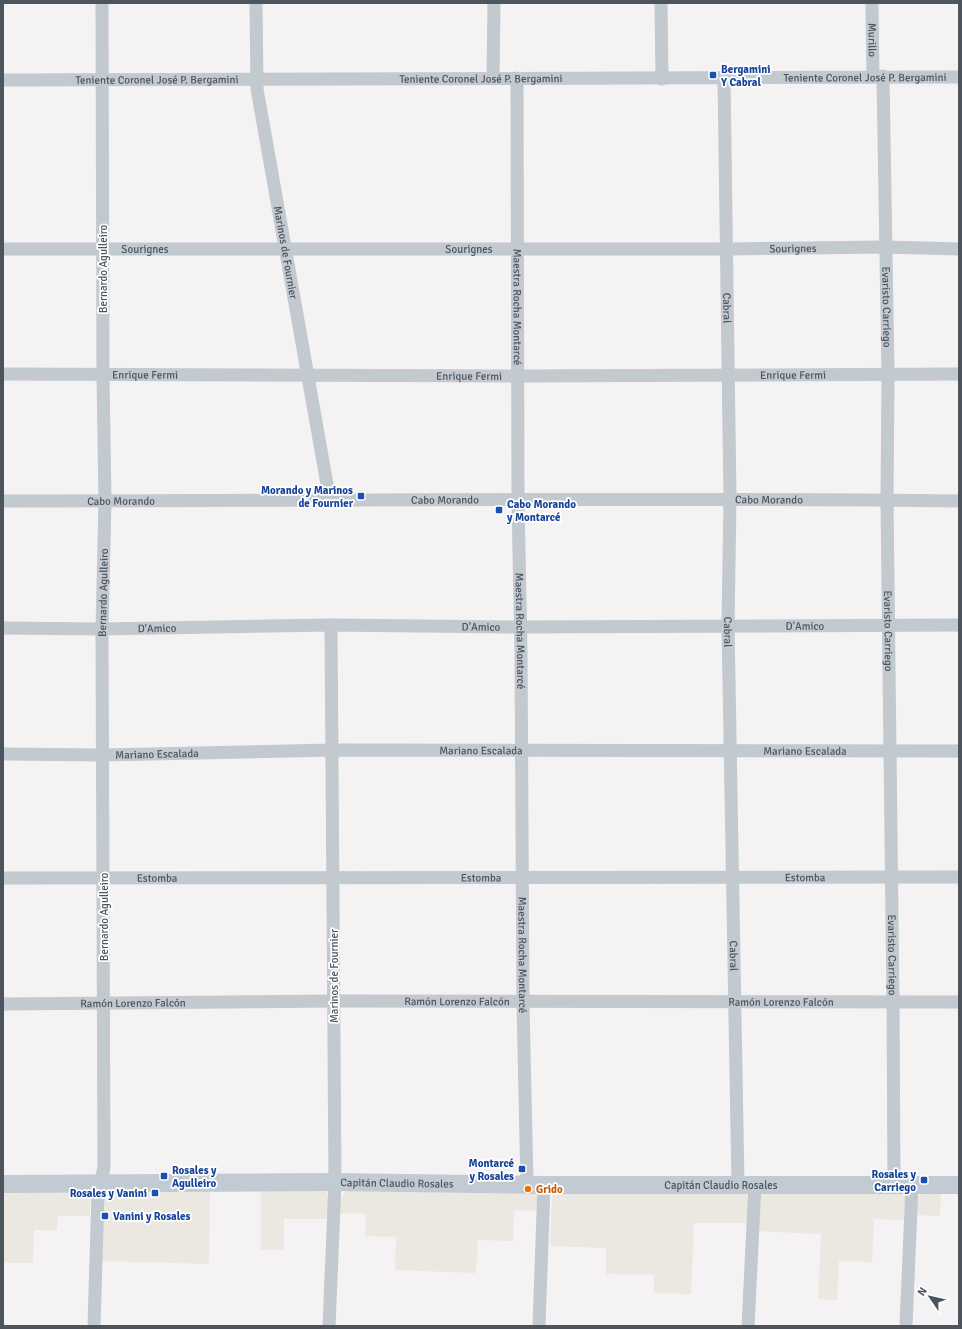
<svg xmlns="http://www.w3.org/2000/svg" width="962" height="1329" viewBox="0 0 962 1329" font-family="Signika,sans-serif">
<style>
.commercial{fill:#eae8e0}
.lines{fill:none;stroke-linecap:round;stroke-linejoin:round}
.street{stroke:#c2c9cf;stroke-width:13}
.secondary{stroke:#c2cad3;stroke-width:18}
.transit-dot{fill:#1a4fb4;stroke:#fff;stroke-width:1.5}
.food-dot{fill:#e8710a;stroke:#fff;stroke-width:1.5}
.labels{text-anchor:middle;stroke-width:3.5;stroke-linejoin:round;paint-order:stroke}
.street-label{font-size:11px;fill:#4c545e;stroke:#fff}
.transit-label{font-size:11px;font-weight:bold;fill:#164399;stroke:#fff;text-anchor:start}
.food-label{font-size:11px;font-weight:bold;fill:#c56008;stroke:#fff;text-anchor:start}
</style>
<rect width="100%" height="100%" fill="#f4f2f2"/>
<path class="commercial" d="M 261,1190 L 325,1190 L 330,1197 L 330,1219 L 284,1219 L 284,1250 L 261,1250 Z
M 3,1191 L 85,1192 L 90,1200 L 90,1216 L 58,1216 L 57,1230 L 34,1230 L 33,1263 L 3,1263 Z
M 107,1191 L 210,1191 L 209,1264 L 102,1261 L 103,1194 Z
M 346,1191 L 536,1194 L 538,1197 L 538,1211 L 514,1210 L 513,1241 L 478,1240 L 476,1273 L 395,1270 L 396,1237 L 365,1236 L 366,1214 L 339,1213 L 340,1201 Z
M 556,1191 L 745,1193 L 749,1198 L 748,1223 L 694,1223 L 691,1294 L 654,1293 L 654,1275 L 606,1274 L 606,1248 L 550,1246 L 552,1196 Z
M 941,1191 L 940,1216 L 917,1215 L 918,1199 L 920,1195 L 922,1193 Z
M 764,1192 L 902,1193 L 905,1196 L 904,1220 L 874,1219 L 872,1262 L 839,1261 L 837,1300 L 818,1299 L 821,1234 L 757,1231 L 761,1195 Z"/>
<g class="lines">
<g class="street">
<path id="s1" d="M 256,3 L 257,89 L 330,501"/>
<path d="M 661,3 L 662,79"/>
<path id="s2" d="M 872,3 L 873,76"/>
<path id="s3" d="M 883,76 L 888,374 L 887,500 L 893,1002 L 894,1185"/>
<path d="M 493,78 L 494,3"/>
<path id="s4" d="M 517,78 L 518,501 L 521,652 L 523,1003 L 527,1184"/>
<path id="s5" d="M 724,78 L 730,498 L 728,625 L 738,1185"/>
<path id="s6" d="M 3,80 L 959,77"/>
<path id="s7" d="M 3,249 L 727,249 L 884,247 L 959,249"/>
<path id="s8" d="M 3,374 L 518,376 L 959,374"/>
<path id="s9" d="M 3,501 C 322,501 640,497 959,501"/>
<path id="s10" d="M 3,628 L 102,629 L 331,625 L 519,627 L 959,625"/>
<path id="s11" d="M 3,754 L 104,755 L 332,750 L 959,751"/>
<path id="s12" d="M 3,878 L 959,877"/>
<path id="s13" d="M 3,1004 L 334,1001 L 959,1002"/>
<path id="s14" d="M 94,1326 L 98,1194 L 104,1167 L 102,629 L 105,501 L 103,375 L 102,3"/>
<path d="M 329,1326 L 335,1182 L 331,625"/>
<path d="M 539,1326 L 544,1185"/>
<path d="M 748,1326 L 755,1185"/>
<path d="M 906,1326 L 912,1185"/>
</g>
<path class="secondary" id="s15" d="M 3,1184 L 335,1182 L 544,1185 L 959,1185"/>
</g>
<g class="transit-dot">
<rect x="709" y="71" width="8" height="8" rx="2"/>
<rect x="357" y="492" width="8" height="8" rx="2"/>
<rect x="495" y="506" width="8" height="8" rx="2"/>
<rect x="518" y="1165" width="8" height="8" rx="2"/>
<rect x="160" y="1172" width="8" height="8" rx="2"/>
<rect x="920" y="1176" width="8" height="8" rx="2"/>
<rect x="151" y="1189" width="8" height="8" rx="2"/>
<rect x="101" y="1212" width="8" height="8" rx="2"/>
</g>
<circle class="food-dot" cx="528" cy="1189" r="4"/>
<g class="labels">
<g class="street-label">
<text dy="4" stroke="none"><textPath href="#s2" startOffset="37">Murillo</textPath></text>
<text dy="4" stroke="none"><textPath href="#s6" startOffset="862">Teniente Coronel José P. Bergamini</textPath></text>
<text dy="4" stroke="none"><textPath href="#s6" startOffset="478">Teniente Coronel José P. Bergamini</textPath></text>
<text dy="4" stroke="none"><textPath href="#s6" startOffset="154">Teniente Coronel José P. Bergamini</textPath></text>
<text dy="4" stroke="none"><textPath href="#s7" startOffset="466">Sourignes</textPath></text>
<text dy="4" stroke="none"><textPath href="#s7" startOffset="790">Sourignes</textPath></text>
<text dy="4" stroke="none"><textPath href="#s7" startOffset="142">Sourignes</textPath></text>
<text dy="4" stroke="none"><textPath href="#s1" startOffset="252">Marinos de Fournier</textPath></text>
<text transform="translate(103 269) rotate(-90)" y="4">Bernardo Agulleiro</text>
<text dy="4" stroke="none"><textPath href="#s4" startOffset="229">Maestra Rocha Montarcé</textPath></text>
<text dy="4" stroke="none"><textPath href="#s3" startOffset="231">Evaristo Carriego</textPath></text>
<text dy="4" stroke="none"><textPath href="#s5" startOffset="230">Cabral</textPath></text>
<text dy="4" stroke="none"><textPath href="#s8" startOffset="142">Enrique Fermi</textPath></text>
<text dy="4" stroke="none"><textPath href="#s8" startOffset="466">Enrique Fermi</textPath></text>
<text dy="4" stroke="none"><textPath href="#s8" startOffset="790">Enrique Fermi</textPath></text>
<text dy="4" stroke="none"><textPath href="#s9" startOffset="766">Cabo Morando</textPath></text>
<text dy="4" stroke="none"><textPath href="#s9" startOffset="118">Cabo Morando</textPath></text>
<text dy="4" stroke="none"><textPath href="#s9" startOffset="442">Cabo Morando</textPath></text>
<text dy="4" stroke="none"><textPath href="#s14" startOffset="734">Bernardo Agulleiro</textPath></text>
<text dy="4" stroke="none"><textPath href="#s10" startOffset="802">D'Amico</textPath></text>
<text dy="4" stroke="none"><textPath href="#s10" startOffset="478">D'Amico</textPath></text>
<text dy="4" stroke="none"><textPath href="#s10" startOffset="154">D'Amico</textPath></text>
<text dy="4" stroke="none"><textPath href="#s3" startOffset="555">Evaristo Carriego</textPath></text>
<text dy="4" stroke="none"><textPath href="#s4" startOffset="553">Maestra Rocha Montarcé</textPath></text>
<text dy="4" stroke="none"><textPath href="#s5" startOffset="554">Cabral</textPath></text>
<text dy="4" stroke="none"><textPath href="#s11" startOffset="478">Mariano Escalada</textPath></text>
<text dy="4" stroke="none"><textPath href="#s11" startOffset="802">Mariano Escalada</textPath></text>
<text dy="4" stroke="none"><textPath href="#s11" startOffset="154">Mariano Escalada</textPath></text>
<text dy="4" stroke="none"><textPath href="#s12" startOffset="154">Estomba</textPath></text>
<text dy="4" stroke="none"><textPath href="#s12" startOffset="478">Estomba</textPath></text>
<text dy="4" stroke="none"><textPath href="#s12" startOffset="802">Estomba</textPath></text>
<text transform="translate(104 917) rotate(-90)" y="4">Bernardo Agulleiro</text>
<text dy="4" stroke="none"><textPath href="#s3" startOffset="879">Evaristo Carriego</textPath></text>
<text dy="4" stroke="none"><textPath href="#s4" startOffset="877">Maestra Rocha Montarcé</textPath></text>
<text dy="4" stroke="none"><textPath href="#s5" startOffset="878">Cabral</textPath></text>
<text transform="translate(334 976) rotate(-90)" y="4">Marinos de Fournier</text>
<text dy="4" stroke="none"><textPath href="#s13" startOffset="454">Ramón Lorenzo Falcón</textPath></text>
<text dy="4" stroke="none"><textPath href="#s13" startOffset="778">Ramón Lorenzo Falcón</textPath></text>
<text dy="4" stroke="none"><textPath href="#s13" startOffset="130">Ramón Lorenzo Falcón</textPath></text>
<text dy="4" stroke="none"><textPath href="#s15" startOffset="394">Capitán Claudio Rosales</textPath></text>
<text dy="4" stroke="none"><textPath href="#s15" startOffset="718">Capitán Claudio Rosales</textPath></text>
</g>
<g class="transit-label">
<text x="721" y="73">Bergamini<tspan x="721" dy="13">Y Cabral</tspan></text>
<text x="353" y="494" text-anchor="end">Morando y Marinos<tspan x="353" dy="13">de Fournier</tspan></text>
<text x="507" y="508">Cabo Morando<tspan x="507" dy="13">y Montarcé</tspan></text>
<text x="514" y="1167" text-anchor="end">Montarcé<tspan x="514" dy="13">y Rosales</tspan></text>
<text x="172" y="1174">Rosales y<tspan x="172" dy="13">Agulleiro</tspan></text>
<text x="916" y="1178" text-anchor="end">Rosales y<tspan x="916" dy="13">Carriego</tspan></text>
<text x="147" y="1197" text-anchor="end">Rosales y Vanini</text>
<text x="113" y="1220">Vanini y Rosales</text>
</g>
<g class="food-label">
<text x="536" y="1193">Grido</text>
</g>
</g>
<rect width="962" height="1329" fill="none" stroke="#4c545e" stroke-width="8"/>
<g transform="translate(930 1297) rotate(304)" stroke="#ffffff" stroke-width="3" paint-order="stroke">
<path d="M0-3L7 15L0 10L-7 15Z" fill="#4c545e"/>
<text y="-6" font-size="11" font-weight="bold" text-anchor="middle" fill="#4c545e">N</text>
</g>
</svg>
